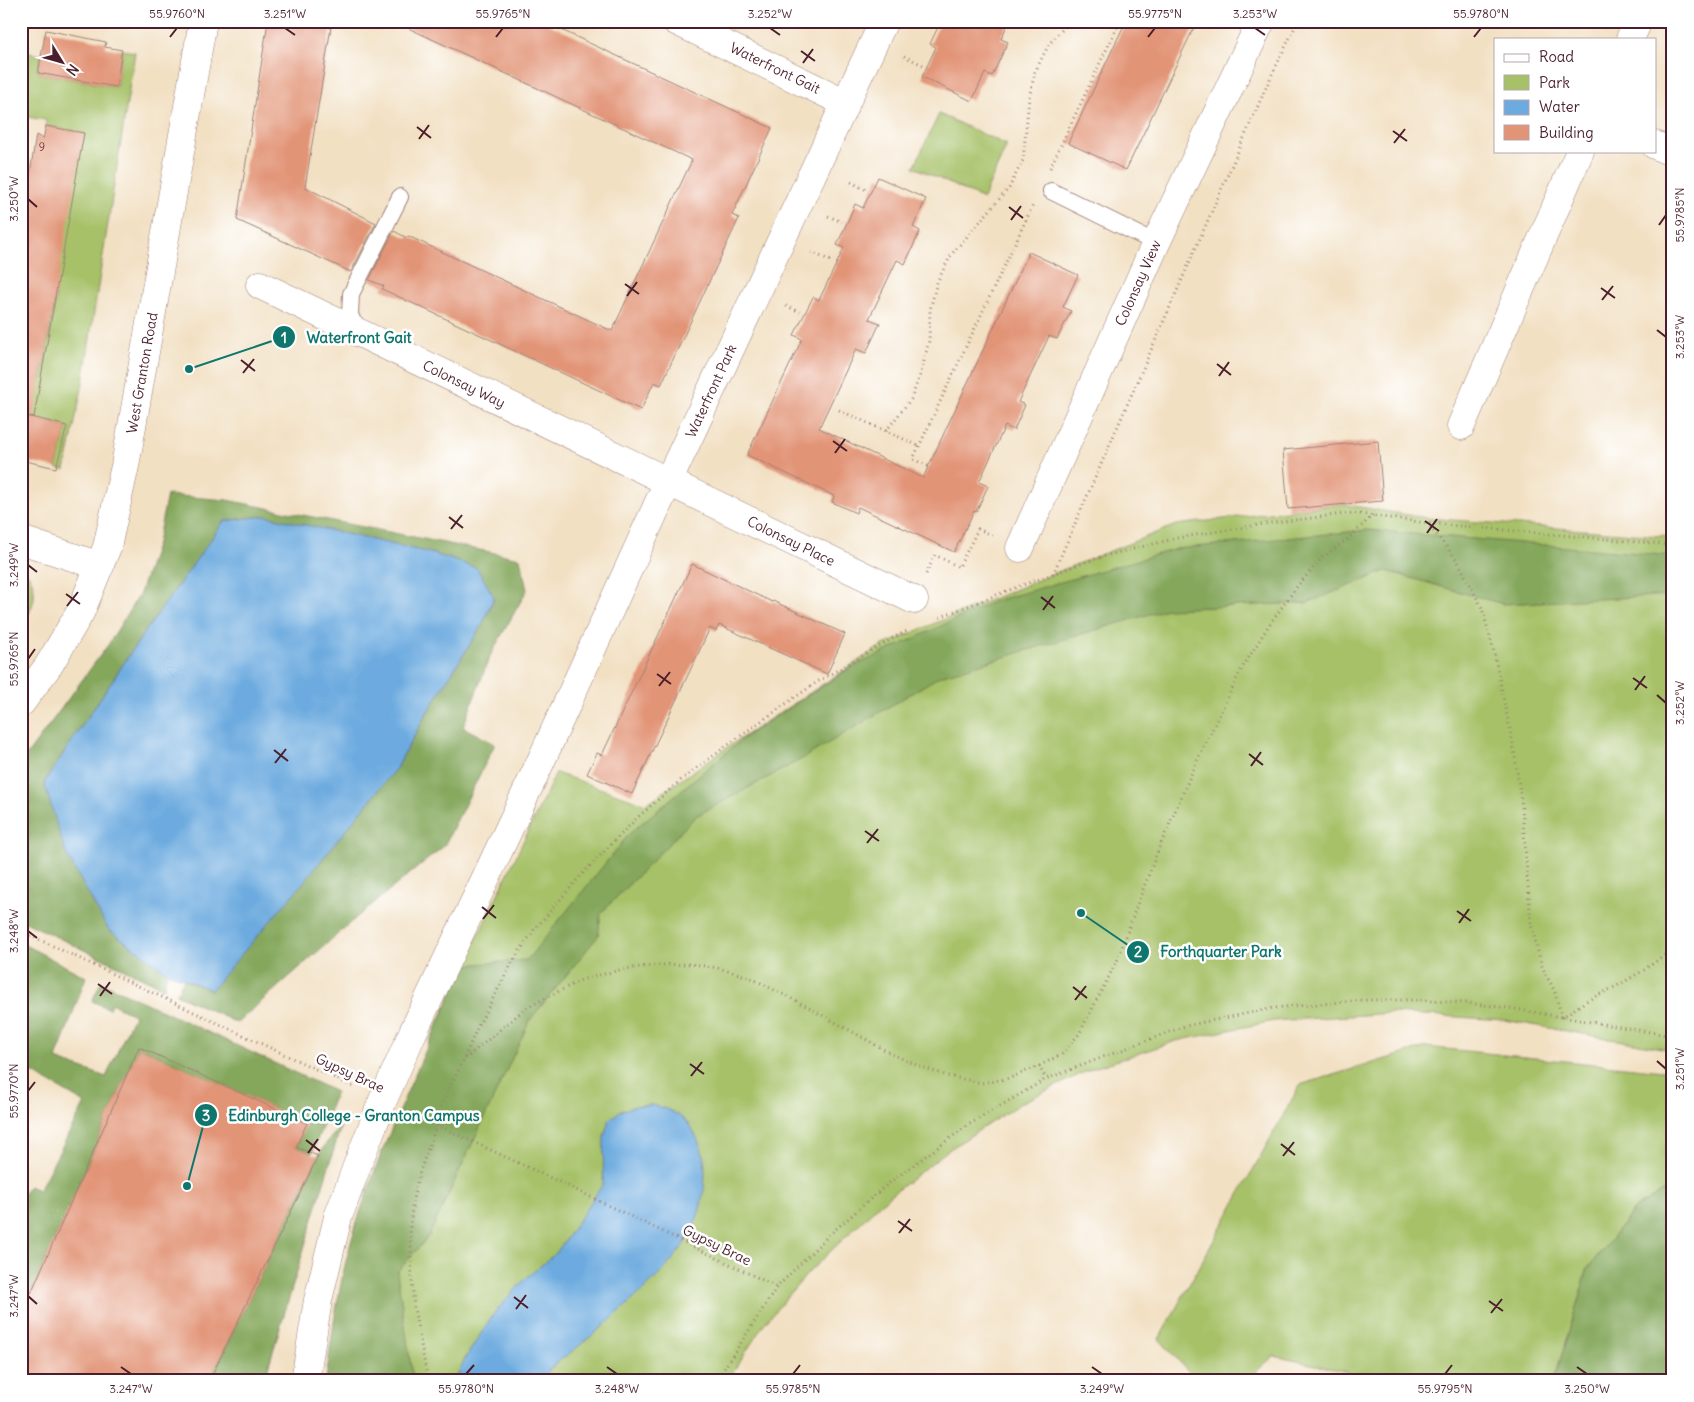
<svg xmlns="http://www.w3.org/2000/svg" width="1694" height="1402" viewBox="0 0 1694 1402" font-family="Delius,sans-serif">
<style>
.green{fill:#a6c167;stroke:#787049}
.forest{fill:#84a75c;stroke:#676344}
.water{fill:#6caadf;stroke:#5b6485}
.building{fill:#e29477}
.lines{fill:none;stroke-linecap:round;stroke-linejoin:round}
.service-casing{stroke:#9e8077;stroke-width:18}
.minor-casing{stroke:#9e8077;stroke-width:29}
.tertiary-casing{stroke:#9e8077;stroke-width:29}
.path{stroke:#9e8077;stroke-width:3;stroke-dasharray:1 4;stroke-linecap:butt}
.service{stroke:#fff;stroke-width:16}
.minor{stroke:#fff;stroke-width:28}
.tertiary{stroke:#fff;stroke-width:28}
.ticks{fill:none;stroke:#4a1f2b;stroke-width:2}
.labels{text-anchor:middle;stroke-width:5;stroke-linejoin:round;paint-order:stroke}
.number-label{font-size:11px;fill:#703c3e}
.street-label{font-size:14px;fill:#4a1f2b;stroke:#fff}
.leader{fill:none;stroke:#0f766e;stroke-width:2}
.callout-dot{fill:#0f766e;stroke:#fff;stroke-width:2}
.mark-label{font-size:15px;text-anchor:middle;font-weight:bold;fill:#fff}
.callout-label{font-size:15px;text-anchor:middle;font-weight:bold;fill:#0f766e;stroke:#fff;stroke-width:5;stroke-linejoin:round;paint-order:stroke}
.neatline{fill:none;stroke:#4a1f2b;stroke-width:2}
.ticks-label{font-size:12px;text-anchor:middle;fill:#4a1f2b}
</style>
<rect width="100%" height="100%" fill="#fff"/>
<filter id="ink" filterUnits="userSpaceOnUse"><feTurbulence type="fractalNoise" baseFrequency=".02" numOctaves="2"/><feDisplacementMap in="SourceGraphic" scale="10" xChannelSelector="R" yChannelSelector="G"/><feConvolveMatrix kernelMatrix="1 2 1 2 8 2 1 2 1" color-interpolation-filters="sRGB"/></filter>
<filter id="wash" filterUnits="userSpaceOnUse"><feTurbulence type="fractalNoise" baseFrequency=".0096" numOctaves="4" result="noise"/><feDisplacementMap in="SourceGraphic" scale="20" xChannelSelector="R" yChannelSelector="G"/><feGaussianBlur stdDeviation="1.12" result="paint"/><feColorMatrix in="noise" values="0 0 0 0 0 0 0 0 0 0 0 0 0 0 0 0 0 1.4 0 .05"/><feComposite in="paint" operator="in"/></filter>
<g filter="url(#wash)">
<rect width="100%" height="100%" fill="#f2e0c3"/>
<path class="green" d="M 122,50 L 135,52 L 82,388 L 65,470 L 56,468 L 67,426 L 21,415 L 42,376 L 56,295 L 21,288 L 84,133 L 46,126 L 46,120 L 21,116 L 21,52 L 41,55 L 38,73 L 116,87 Z
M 939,114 L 1007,145 L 983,199 L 914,167 Z
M 1341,504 L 1427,518 L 1673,537 L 1673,1050 L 1504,1020 L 1393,1013 L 1274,1021 L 1176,1041 L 1091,1069 L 1021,1103 L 947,1151 L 881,1203 L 809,1272 L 764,1324 L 727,1381 L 326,1381 L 340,1291 L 353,1236 L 382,1152 L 464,965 L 556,773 L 646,804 L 732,744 L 881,646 L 1052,574 L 1176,525 Z
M 21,566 C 41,585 36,606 21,626 Z
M 1426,1047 L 1673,1072 L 1673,1185 L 1636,1208 L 1588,1268 L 1554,1381 L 1354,1381 L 1347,1372 L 1274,1356 L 1245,1381 L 1197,1381 L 1159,1339 L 1300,1085 Z"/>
<path class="forest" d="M 167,495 L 227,500 L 520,558 L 527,590 L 490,656 L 463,727 L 495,744 L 444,846 L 358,916 L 237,1023 L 176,994 L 184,979 L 211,990 L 397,767 L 426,714 L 482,625 L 494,598 L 477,568 L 431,553 L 266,516 L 224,521 L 140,639 L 44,783 L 108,929 L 167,972 L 164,988 L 21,920 L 21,763 L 108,645 L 140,593 L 157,543 Z
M 1368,530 L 1673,556 L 1673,595 L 1503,604 L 1386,571 L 1307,603 L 1167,609 L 940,676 L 802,759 L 696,816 L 601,913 L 598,936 L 530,1020 L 429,1236 L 397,1272 L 413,1381 L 326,1381 C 332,1332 339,1282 353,1235 C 380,1144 426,1052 464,965 L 527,960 L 630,833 L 746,736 L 850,668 L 995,601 L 1176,549 Z
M 21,943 L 86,977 L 56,1059 L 106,1077 L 134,1015 L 111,1003 L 109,1009 L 92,1001 L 101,982 L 336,1092 L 312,1153 L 296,1147 L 306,1123 L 139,1047 L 31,1293 L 21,1288 L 21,1198 L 29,1186 L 39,1190 L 85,1103 L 28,1070 C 30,1055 31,1041 21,1029 Z
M 341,1126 L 264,1381 L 209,1381 L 318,1156 L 327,1142 Z
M 1673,1185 L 1673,1381 L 1554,1381 L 1588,1268 L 1636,1208 Z"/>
<path class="water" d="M 266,516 L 431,553 L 477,568 L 494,597 L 482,625 L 426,714 L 397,767 L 302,884 L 211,990 L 167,972 L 108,929 L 66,854 L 44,783 L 140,639 L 224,521 Z
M 653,1105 C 682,1113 692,1122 702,1151 C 706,1164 705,1176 704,1189 C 698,1240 665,1271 629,1303 C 616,1315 603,1327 589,1338 C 573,1352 552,1363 540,1381 L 455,1381 L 466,1357 L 495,1312 L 525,1279 L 557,1252 L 603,1184 L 604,1137 L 609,1120 L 620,1111 L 635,1106 Z"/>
<g id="blocks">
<path class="building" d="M 268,21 L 332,21 L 305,187 L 376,223 L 351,272 L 237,220 Z
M 393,21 L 542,21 L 772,128 L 732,215 L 739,218 L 709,282 L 661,385 L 654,382 L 641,410 L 382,289 L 384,286 L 369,280 L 394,231 L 407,238 L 408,236 L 612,331 L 692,160 Z
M 941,21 L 1009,21 L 1001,39 L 1008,42 L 992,76 L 985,73 L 972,101 L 922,77 L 936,47 L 930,44 Z
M 1126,21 L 1197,21 L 1126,170 L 1068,143 Z
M 46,30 L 106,42 L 105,47 L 122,50 L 116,87 L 38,73 Z
M 46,126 L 84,133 L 34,417 L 27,416 L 67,426 L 56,468 L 21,460 L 21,233 L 36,135 L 43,139 Z
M 878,177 L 926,199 L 913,227 L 920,231 L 905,264 L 897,260 L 869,319 L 880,323 L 866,353 L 856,349 L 819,428 L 923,478 L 1029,252 L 1078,275 L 1063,307 L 1071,311 L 1057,339 L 1049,336 L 1018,402 L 1025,405 L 1014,430 L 1005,426 L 979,482 L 988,486 L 976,512 L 974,511 L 954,552 L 858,507 L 856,513 L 832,502 L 834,496 L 747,455 L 802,339 L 794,335 L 813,297 L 819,300 L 844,248 L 837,245 L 846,225 L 855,204 L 863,208 Z
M 1378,441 L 1383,501 L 1288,509 L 1283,450 Z
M 692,564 L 772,602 L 773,601 L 845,634 L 827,674 L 719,625 L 716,631 L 710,628 L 632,794 L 587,774 L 597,753 L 602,755 Z
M 139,1047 L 307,1123 L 296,1147 L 318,1156 L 209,1381 L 21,1381 L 21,1288 L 31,1293 Z"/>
</g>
</g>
<g filter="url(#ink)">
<use href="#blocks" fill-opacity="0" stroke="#9e8077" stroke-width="1"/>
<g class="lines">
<g class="service-casing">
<path id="service" d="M 1051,191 L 1156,243
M 358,333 L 350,315 L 351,294 L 400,197"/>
</g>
<g class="minor-casing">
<path id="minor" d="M 676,21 L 846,103
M 1630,39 L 1638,21
M 1655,145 L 1673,153
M 260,285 L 914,600
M 1461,426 L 1580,151
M 21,540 L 100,566
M 1020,548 L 1156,243 L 1261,21
M 305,1381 L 318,1300 L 338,1217 L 360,1158 L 383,1100 L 413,1032 L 540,763 L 668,482 L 884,21"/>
</g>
<g class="tertiary-casing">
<path id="tertiary" d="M 21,703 L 49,665 L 81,611 L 107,547 L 125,466 L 203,21"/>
</g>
<path class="path" d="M 925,21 L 935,26
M 904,56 L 923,65
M 1050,168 L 1120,21
M 851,182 L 866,190
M 828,216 L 842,222
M 811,252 L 831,261
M 786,306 L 800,312
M 839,410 L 919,446
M 886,431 L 911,399 L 921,373 L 929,341 L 930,310 L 937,282 L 951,255 L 1009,188 L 1023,160 L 1029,98 L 1035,72 L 1049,44 L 1070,21
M 928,466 L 913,459 L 1033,205
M 1427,523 L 1457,560 L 1482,608 L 1493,648 L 1514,749 L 1522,807 L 1531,924 L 1542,967 L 1554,990 L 1562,1017 L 1588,1000 L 1617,986 L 1644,970 L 1673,949
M 926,574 L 935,555 L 959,567 L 978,529 L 992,535
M 1053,574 L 1268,83 L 1298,21
M 940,617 L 1017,587 L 1097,558 L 1177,538 L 1271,523 L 1352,513 L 1427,523 L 1673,545
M 21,931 L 356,1088
M 465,1059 L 526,1008 L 581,980 L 623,969 L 660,965 L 692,964 L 718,968 L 749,977 L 806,1006 L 894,1055 L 919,1066 L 948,1076 L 982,1083 L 1010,1078 L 1039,1066 L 1062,1054 L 1079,1034 L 1118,959 L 1137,905 L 1159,848 L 1196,763 L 1242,668 L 1271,622 L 1299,584 L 1323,557 L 1348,539 L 1373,515
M 1039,1066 L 1046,1079
M 409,1112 L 568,1186 L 777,1287
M 428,1381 L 414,1308 L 412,1279 L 410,1227 L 413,1199 L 420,1171 L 437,1124 L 441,1105 L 464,1059 L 477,1028 L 513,961 L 534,930 L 584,872 L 638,817 L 681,780 L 726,746 L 817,682 L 897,636 L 909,630
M 716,1381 L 777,1287 L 828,1236 L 889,1183 L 968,1125 L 1046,1079 L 1185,1026 L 1274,1008 L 1364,1000 L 1415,1000 L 1468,1003 L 1515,1009 L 1673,1036"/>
<use href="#service" class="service"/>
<use href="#minor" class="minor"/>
<use href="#tertiary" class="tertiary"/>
</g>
</g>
<path class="ticks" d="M 285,28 L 295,35M 770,28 L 780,35M 1255,28 L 1265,35M 170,37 L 177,28M 496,37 L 503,28M 1148,37 L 1155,28M 1474,37 L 1481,28M 801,51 L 815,61M 803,63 L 813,49M 417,127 L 431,138M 1393,131 L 1407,141M 419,139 L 429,125M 1394,143 L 1405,129M 28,199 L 37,207M 1009,207 L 1023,218M 1011,220 L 1021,206M 1659,225 L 1666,215M 625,284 L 639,294M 1601,288 L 1615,298M 627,296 L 637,282M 1602,300 L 1613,286M 1657,330 L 1666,337M 241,360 L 255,371M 1217,364 L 1231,375M 243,373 L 254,359M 1219,376 L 1229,362M 833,441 L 847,451M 835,453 L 845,439M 449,517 L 463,528M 1425,521 L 1439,531M 451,529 L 462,515M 1427,533 L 1437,519M 28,565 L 37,572M 66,594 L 80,604M 1041,597 L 1055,608M 67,606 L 78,592M 1043,610 L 1053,596M 28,659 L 35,649M 657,674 L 671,684M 1633,678 L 1647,688M 659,686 L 670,672M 1635,690 L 1645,676M 1657,695 L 1666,703M 274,750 L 288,761M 1249,754 L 1263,765M 275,763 L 286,749M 1251,766 L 1261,752M 865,831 L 879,841M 867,843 L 878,829M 482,907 L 496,918M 1457,911 L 1471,921M 483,919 L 494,905M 1459,923 L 1469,909M 28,931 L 37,938M 98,984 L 112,994M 1073,987 L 1087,998M 100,996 L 110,982M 1075,1000 L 1086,986M 1657,1061 L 1666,1069M 690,1064 L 704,1074M 691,1076 L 702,1062M 28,1091 L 35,1082M 306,1140 L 320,1151M 1281,1144 L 1295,1155M 308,1153 L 318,1139M 1283,1156 L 1294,1142M 898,1221 L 912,1231M 899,1233 L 910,1219M 28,1296 L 37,1304M 514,1297 L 528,1308M 1489,1301 L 1503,1311M 516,1309 L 526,1295M 1491,1313 L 1502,1299M 121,1367 L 131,1374M 607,1367 L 617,1374M 1092,1367 L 1102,1374M 1577,1367 L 1587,1374M 466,1374 L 474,1365M 793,1374 L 800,1365M 1445,1374 L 1452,1365"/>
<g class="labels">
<g class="number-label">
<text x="42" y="151">9</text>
</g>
<g class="street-label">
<text transform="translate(775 68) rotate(26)" y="5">Waterfront Gait</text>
<text transform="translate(1138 283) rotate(-66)" y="5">Colonsay View</text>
<text transform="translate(142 373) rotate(-80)" y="5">West Granton Road</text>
<text transform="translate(464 384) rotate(26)" y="5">Colonsay Way</text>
<text transform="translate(711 391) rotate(-65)" y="5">Waterfront Park</text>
<text transform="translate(791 541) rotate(26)" y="5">Colonsay Place</text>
<text transform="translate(350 1073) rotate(25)" y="5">Gypsy Brae</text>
<text transform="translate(717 1245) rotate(26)" y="5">Gypsy Brae</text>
</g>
</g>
<path class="leader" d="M189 369L284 337M1081 913L1138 952M187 1186L206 1115"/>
<g class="callout-dot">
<circle cx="189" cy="369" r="5"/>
<circle cx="1081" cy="913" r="5"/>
<circle cx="187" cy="1186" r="5"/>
<circle cx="284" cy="337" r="12"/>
<circle cx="1138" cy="952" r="12"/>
<circle cx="206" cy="1115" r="12"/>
</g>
<g class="mark-label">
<text x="284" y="343">1</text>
<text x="1138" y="957">2</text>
<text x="206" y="1121">3</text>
</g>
<g class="callout-label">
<text x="359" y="343">Waterfront Gait</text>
<text x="1221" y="957">Forthquarter Park</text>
<text x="354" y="1121">Edinburgh College - Granton Campus</text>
</g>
<rect width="1694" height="1402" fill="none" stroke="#fff" stroke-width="55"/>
<rect x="1494" y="38" width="162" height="115" fill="#ffffff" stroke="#b7a5aa"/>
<rect x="1504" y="54" width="25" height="8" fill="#ffffff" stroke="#b7a5aa"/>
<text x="1539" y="62" font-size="15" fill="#4a1f2b">Road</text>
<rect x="1504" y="75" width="25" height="15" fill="#a6c167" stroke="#b7a5aa"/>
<text x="1539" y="88" font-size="15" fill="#4a1f2b">Park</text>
<rect x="1504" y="100" width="25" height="15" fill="#6caadf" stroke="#b7a5aa"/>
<text x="1539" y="112" font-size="15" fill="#4a1f2b">Water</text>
<rect x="1504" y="125" width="25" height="15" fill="#e29477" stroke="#b7a5aa"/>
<text x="1539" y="138" font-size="15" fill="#4a1f2b">Building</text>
<g transform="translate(62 62) rotate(127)" stroke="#ffffff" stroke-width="4" paint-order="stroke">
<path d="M0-4L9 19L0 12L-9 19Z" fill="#4a1f2b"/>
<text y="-8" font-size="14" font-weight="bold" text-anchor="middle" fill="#4a1f2b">N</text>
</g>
<rect x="28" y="28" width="1638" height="1346" class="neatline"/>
<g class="ticks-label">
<text x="177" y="18">55.9760°N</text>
<text x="285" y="18">3.251°W</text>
<text x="503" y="18">55.9765°N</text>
<text x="770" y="18">3.252°W</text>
<text x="1155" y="18">55.9775°N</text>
<text x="1255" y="18">3.253°W</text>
<text x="1481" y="18">55.9780°N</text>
<text transform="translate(14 199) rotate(-90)" y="4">3.250°W</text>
<text transform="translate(1680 215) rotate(-90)" y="4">55.9785°N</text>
<text transform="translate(1680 337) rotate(-90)" y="4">3.253°W</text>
<text transform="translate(14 565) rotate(-90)" y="4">3.249°W</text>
<text transform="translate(14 659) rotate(-90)" y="4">55.9765°N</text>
<text transform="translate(1680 703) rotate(-90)" y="4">3.252°W</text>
<text transform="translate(14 931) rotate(-90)" y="4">3.248°W</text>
<text transform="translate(1680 1069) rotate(-90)" y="4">3.251°W</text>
<text transform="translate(14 1091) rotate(-90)" y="4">55.9770°N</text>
<text transform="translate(14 1296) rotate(-90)" y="4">3.247°W</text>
<text x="131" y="1393">3.247°W</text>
<text x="466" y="1393">55.9780°N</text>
<text x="617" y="1393">3.248°W</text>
<text x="793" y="1393">55.9785°N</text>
<text x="1102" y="1393">3.249°W</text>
<text x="1445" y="1393">55.9795°N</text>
<text x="1587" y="1393">3.250°W</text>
</g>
</svg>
